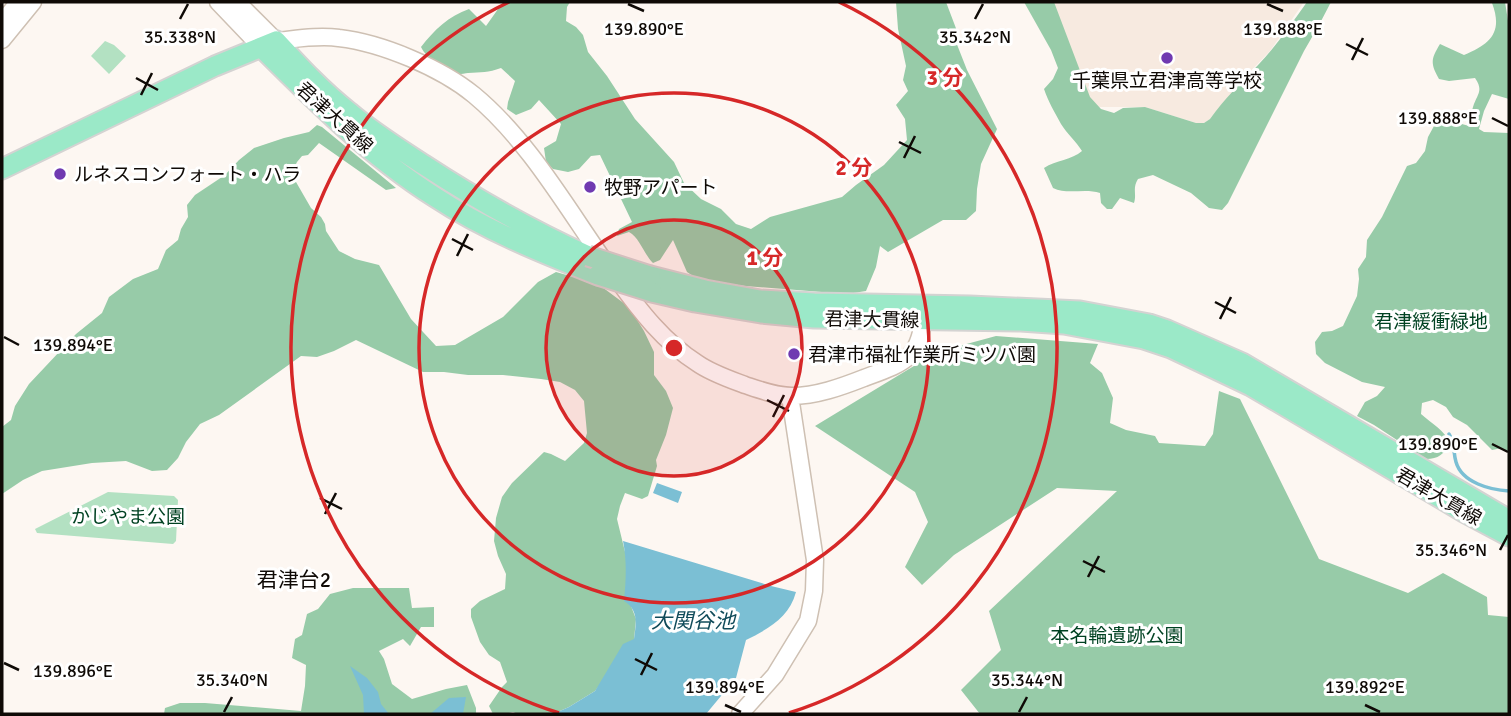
<svg xmlns="http://www.w3.org/2000/svg" width="1511" height="716" viewBox="0 0 1511 716" font-family="Signika,'Noto Sans JP',sans-serif">
<style>
.built{fill:#f7eae0}
.green{fill:#b3e1c2}
.forest{fill:#97cba8}
.water{fill:#7bbfd4}
.lines{fill:none;stroke-linecap:round;stroke-linejoin:round}
.stream{stroke:#7bbfd4;stroke-width:3.5}
.minor-casing{stroke:#cec0b3;stroke-width:19}
.major-casing{stroke:#d4d3d2;stroke-width:23}
.minor{stroke:#fff;stroke-width:16}
.major{stroke:#9be9c8;stroke-width:19}
.major-bridge-casing{stroke:#d4d3d2;stroke-width:23;stroke-linecap:butt}
.major-bridge{stroke:#9be9c8;stroke-width:19}
.ticks{fill:none;stroke:#0f0a06;stroke-width:2.5}
.ring{fill:none;stroke:#d62828;stroke-width:3.5}
.poi-dot{fill:#703ab1;stroke:#fff;stroke-width:2.5}
.labels{text-anchor:middle;stroke-width:6;stroke-linejoin:round;paint-order:stroke}
.poi-label{font-size:19px;fill:#0f0a06;stroke:#fff;text-anchor:start}
.street-label{font-size:19px;fill:#0f0a06;stroke:#fff}
.park-label{font-size:19px;fill:#004222;stroke:#fff}
.neighbourhood-label{font-size:21px;fill:#0f0a06;stroke:#fff}
.water-label{font-size:21px;font-style:italic;fill:#104b5a;stroke:#fff}
.ticks-label{font-size:18px;text-anchor:middle;fill:#0f0a06;stroke:#fff;stroke-width:6;stroke-linejoin:round;paint-order:stroke}
.centre{fill:#d62828;stroke:#fff;stroke-width:3.5}
.ring-label{font-size:21px;text-anchor:middle;font-weight:bold;fill:#d62828;stroke:#fff;stroke-width:6;stroke-linejoin:round;paint-order:stroke}
</style>
<rect width="100%" height="100%" fill="#fdf7f2"/>
<path class="built" d="M 1049,2 L 1304,2 L 1270,51 L 1247,75 L 1210,119 L 1204,123 L 1196,123 L 1145,107 L 1092,107 Z"/>
<path class="green" d="M 105,41 L 114,45 L 126,56 L 109,74 L 91,56 Z
M 108,492 L 174,496 L 178,500 L 176,541 L 173,544 L 37,533 L 35,529 Z"/>
<path class="forest" d="M 503,2 L 570,2 L 567,7 L 566,21 L 576,27 L 583,35 L 588,52 L 607,76 L 635,119 L 674,162 L 684,183 L 701,199 L 721,209 L 736,224 L 751,229 L 770,217 L 842,197 L 856,185 L 884,165 L 907,140 L 905,119 L 896,105 L 908,91 L 903,80 L 906,66 L 898,29 L 896,2 L 946,2 L 957,31 L 956,42 L 967,70 L 997,129 L 981,164 L 977,189 L 976,211 L 966,220 L 943,220 L 888,252 L 880,246 L 876,267 L 866,291 L 847,294 L 745,286 L 711,281 L 693,276 L 687,272 L 673,240 L 660,260 L 653,263 C 643,253 640,238 629,232 L 617,236 L 619,229 L 632,222 L 600,155 L 591,156 L 579,169 L 568,172 L 553,169 L 546,162 L 544,148 L 556,141 L 561,124 L 539,100 L 531,109 L 516,115 L 507,109 L 508,102 L 515,81 L 501,68 C 488,73 481,72 468,73 C 465,73 459,75 456,74 C 444,71 426,58 421,47 C 434,30 449,16 469,9 L 486,26 Z
M 1024,2 L 1054,2 L 1090,97 L 1101,109 L 1114,113 L 1123,108 L 1145,107 L 1196,123 L 1204,123 L 1210,119 C 1224,99 1242,82 1259,64 C 1277,45 1292,23 1307,2 L 1331,2 L 1319,25 L 1304,51 L 1228,203 L 1222,210 L 1209,208 L 1191,193 L 1153,175 L 1138,179 C 1132,189 1137,193 1134,203 L 1120,198 L 1112,209 L 1107,209 L 1101,203 L 1100,193 C 1085,188 1067,195 1053,188 L 1044,168 C 1056,160 1072,160 1082,151 C 1076,141 1067,134 1061,124 C 1055,113 1048,101 1044,89 L 1053,79 L 1058,68 L 1051,50 Z
M 1485,2 L 1505,2 L 1509,27 L 1509,99 L 1492,94 L 1484,111 L 1479,129 L 1484,132 L 1509,133 L 1509,453 L 1502,448 L 1492,450 L 1467,425 L 1453,417 L 1446,407 L 1433,400 L 1422,403 L 1421,414 C 1432,424 1445,430 1450,444 C 1443,454 1439,459 1426,459 L 1374,425 L 1357,416 L 1365,402 L 1377,396 L 1385,387 L 1362,382 L 1325,363 L 1316,354 L 1315,342 L 1322,332 L 1332,331 L 1343,326 L 1357,296 L 1359,279 L 1358,269 L 1366,257 L 1367,240 L 1382,217 L 1407,166 L 1416,163 L 1425,151 L 1428,137 L 1434,126 L 1444,119 L 1469,126 C 1470,120 1471,113 1473,107 C 1477,94 1484,91 1475,78 L 1449,81 L 1439,79 C 1430,63 1431,59 1440,44 L 1464,55 C 1491,44 1503,32 1492,3 Z
M 317,125 L 322,127 L 396,188 L 386,190 L 319,143 L 308,155 L 302,156 L 297,162 L 293,170 L 296,182 L 311,208 L 321,217 L 325,224 L 326,231 L 339,251 L 355,259 L 379,265 L 411,319 L 436,346 L 455,345 L 503,317 L 538,282 L 556,272 L 598,284 L 629,307 L 644,331 L 654,352 L 654,375 L 666,391 L 673,408 L 666,435 L 656,460 L 657,466 L 648,496 L 642,499 L 625,493 L 620,506 L 617,519 L 626,556 L 626,573 L 631,606 L 636,619 L 634,640 L 595,691 L 569,707 L 553,714 L 518,714 L 513,712 L 505,714 L 493,714 L 489,706 L 502,687 L 507,682 L 500,662 L 489,655 L 480,642 L 471,617 L 471,609 L 480,601 L 505,589 L 506,574 L 498,556 L 494,541 L 496,518 L 502,497 L 512,483 L 544,452 L 551,454 L 565,461 L 584,443 L 587,433 L 584,401 L 575,390 L 560,382 L 541,379 L 503,375 L 468,375 L 444,372 L 423,372 L 356,340 L 334,351 L 317,357 L 301,356 L 219,415 L 200,424 L 186,442 L 178,458 L 167,470 L 152,471 L 126,461 L 92,463 L 42,471 L 23,480 L 2,494 L 2,427 L 11,420 L 15,406 L 29,384 L 76,334 L 102,313 L 109,297 L 133,279 L 158,269 L 166,250 L 178,240 L 181,229 L 188,217 L 187,205 L 195,195 L 225,175 L 239,160 L 254,148 L 284,138 L 309,132 Z
M 996,336 L 1098,344 L 1090,363 L 1102,373 L 1113,398 L 1110,423 L 1126,430 L 1155,436 L 1159,443 L 1205,446 L 1213,434 L 1219,391 L 1240,399 L 1319,559 L 1408,593 L 1443,573 L 1487,597 L 1488,615 L 1509,617 L 1509,714 L 980,714 L 961,690 L 1001,650 L 989,611 L 1117,491 L 1057,488 L 954,555 L 922,585 L 905,567 L 928,522 L 915,492 L 815,426 L 937,352 Z
M 353,588 L 409,588 L 412,608 L 434,607 L 434,627 L 421,627 L 410,646 L 403,639 L 379,651 L 384,659 L 392,684 L 412,699 L 446,689 L 467,685 L 476,708 L 476,714 L 164,714 L 165,708 L 180,703 L 205,703 L 301,711 L 305,686 L 306,665 L 292,658 L 295,639 L 302,635 L 307,614 L 318,609 L 330,594 Z"/>
<path class="water" d="M 657,483 L 682,492 L 678,503 L 653,493 Z
M 623,541 L 771,586 L 796,592 C 789,618 768,629 746,640 L 736,678 L 706,714 L 553,714 L 569,707 L 595,691 L 623,644 L 634,639 C 636,624 639,610 624,601 C 626,580 627,561 623,541 Z
M 350,666 L 367,678 L 378,692 L 381,704 L 389,714 L 364,714 L 363,695 Z
M 466,697 L 463,714 L 430,714 L 449,698 Z"/>
<g class="lines">
<path class="stream" d="M 1449,434 C 1455,443 1453,452 1456,462 C 1462,483 1491,490 1509,491"/>
<g class="minor-casing">
<path id="minor" d="M 218,2 L 261,47
M 237,2 L 276,41 C 296,39 318,35 339,38 C 382,43 441,68 474,95 C 532,143 573,219 617,279 C 640,311 664,342 697,363 C 711,373 729,379 745,385 C 760,390 776,396 792,396 C 816,396 841,387 864,378 C 905,363 921,359 924,311
M 2,22 L 19,2
M 2,40 L 33,2
M 740,714 L 775,675 L 808,621 L 814,591 L 815,560 L 790,396"/>
</g>
<g class="major-casing">
<path id="major" d="M 261,47 C 315,101 370,156 435,197 C 485,230 542,253 598,275
M 2,169 L 215,66 L 276,41 C 299,66 322,91 349,112 C 372,132 398,148 424,165 C 476,199 531,230 588,256
M 650,276 L 705,290 L 760,300 L 814,303 L 970,306 L 1080,311 L 1149,324 L 1167,330 L 1242,363 L 1509,520
M 652,292 L 695,302 L 761,313 L 814,318 L 1021,321 L 1064,324 L 1144,339 L 1171,348 L 1251,386 L 1464,512 L 1509,536"/>
</g>
<use href="#minor" class="minor"/>
<use href="#major" class="major"/>
<g class="major-bridge-casing">
<path id="major-bridge" d="M 588,256 L 650,276
M 598,275 L 652,292"/>
</g>
<use href="#major-bridge" class="major-bridge"/>
</g>
<path class="ticks" d="M 628,4 L 644,11M 1267,4 L 1283,11M 180,19 L 188,4M 975,19 L 983,4M 1346,44 L 1368,55M 1352,60 L 1363,38M 136,78 L 158,90M 141,95 L 152,73M 1492,118 L 1508,126M 899,142 L 921,153M 904,158 L 915,136M 452,239 L 473,250M 457,256 L 468,234M 1215,302 L 1236,313M 1220,319 L 1231,297M 4,337 L 19,345M 767,400 L 789,411M 773,417 L 784,395M 1492,444 L 1508,452M 320,498 L 342,509M 325,514 L 336,493M 1500,550 L 1508,535M 1083,561 L 1105,572M 1088,577 L 1099,556M 635,659 L 657,670M 4,663 L 19,670M 641,675 L 652,653M 725,705 L 741,712M 1365,705 L 1380,712M 224,712 L 232,697M 1019,712 L 1027,697"/>
<circle cx="674" cy="348" r="128" fill="#d62828" fill-opacity=".12"/>
<g class="ring">
<circle cx="674" cy="348" r="128"/>
<circle cx="674" cy="348" r="255"/>
<path d="M559 713A383 383 0 0 1 509 2M839 2A383 383 0 0 1 789 713"/>
</g>
<g class="poi-dot">
<circle cx="1167" cy="58" r="7"/>
<circle cx="60" cy="174" r="7"/>
<circle cx="590" cy="187" r="7"/>
<circle cx="794" cy="354" r="7"/>
</g>
<g class="labels">
<g class="poi-label">
<text x="1167" y="87" text-anchor="middle">千葉県立君津高等学校</text>
<text x="74" y="181">ルネスコンフォート・ハラ</text>
<text x="604" y="194">牧野アパート</text>
<text x="808" y="361">君津市福祉作業所ミツバ園</text>
</g>
<g class="street-label">
<text transform="translate(335 117) rotate(42)" y="7">君津大貫線</text>
<text transform="translate(872 319) rotate(1)" y="7">君津大貫線</text>
<text transform="translate(1439 496) rotate(30)" y="7">君津大貫線</text>
</g>
<g class="park-label">
<text x="1431" y="328">君津緩衝緑地</text>
<text x="128" y="523">かじやま公園</text>
<text x="1117" y="642">本名輪遺跡公園</text>
</g>
<g class="neighbourhood-label">
<text x="294" y="587">君津台2</text>
</g>
<g class="water-label">
<text x="693" y="628">大関谷池</text>
</g>
</g>
<g class="ticks-label">
<text x="644" y="35">139.890°E</text>
<text x="1283" y="35">139.888°E</text>
<text x="180" y="43">35.338°N</text>
<text x="975" y="43">35.342°N</text>
<text x="1438" y="124">139.888°E</text>
<text x="73" y="351">139.894°E</text>
<text x="1438" y="450">139.890°E</text>
<text x="1451" y="556">35.346°N</text>
<text x="73" y="677">139.896°E</text>
<text x="232" y="686">35.340°N</text>
<text x="1027" y="686">35.344°N</text>
<text x="725" y="693">139.894°E</text>
<text x="1365" y="693">139.892°E</text>
</g>
<circle cx="674" cy="348" r="10" class="centre"/>
<g class="ring-label">
<text x="945" y="85">3 分</text>
<text x="854" y="175">2 分</text>
<text x="765" y="265">1 分</text>
</g>
<rect width="1511" height="716" fill="none" stroke="#0f0a06" stroke-width="7"/>
</svg>
